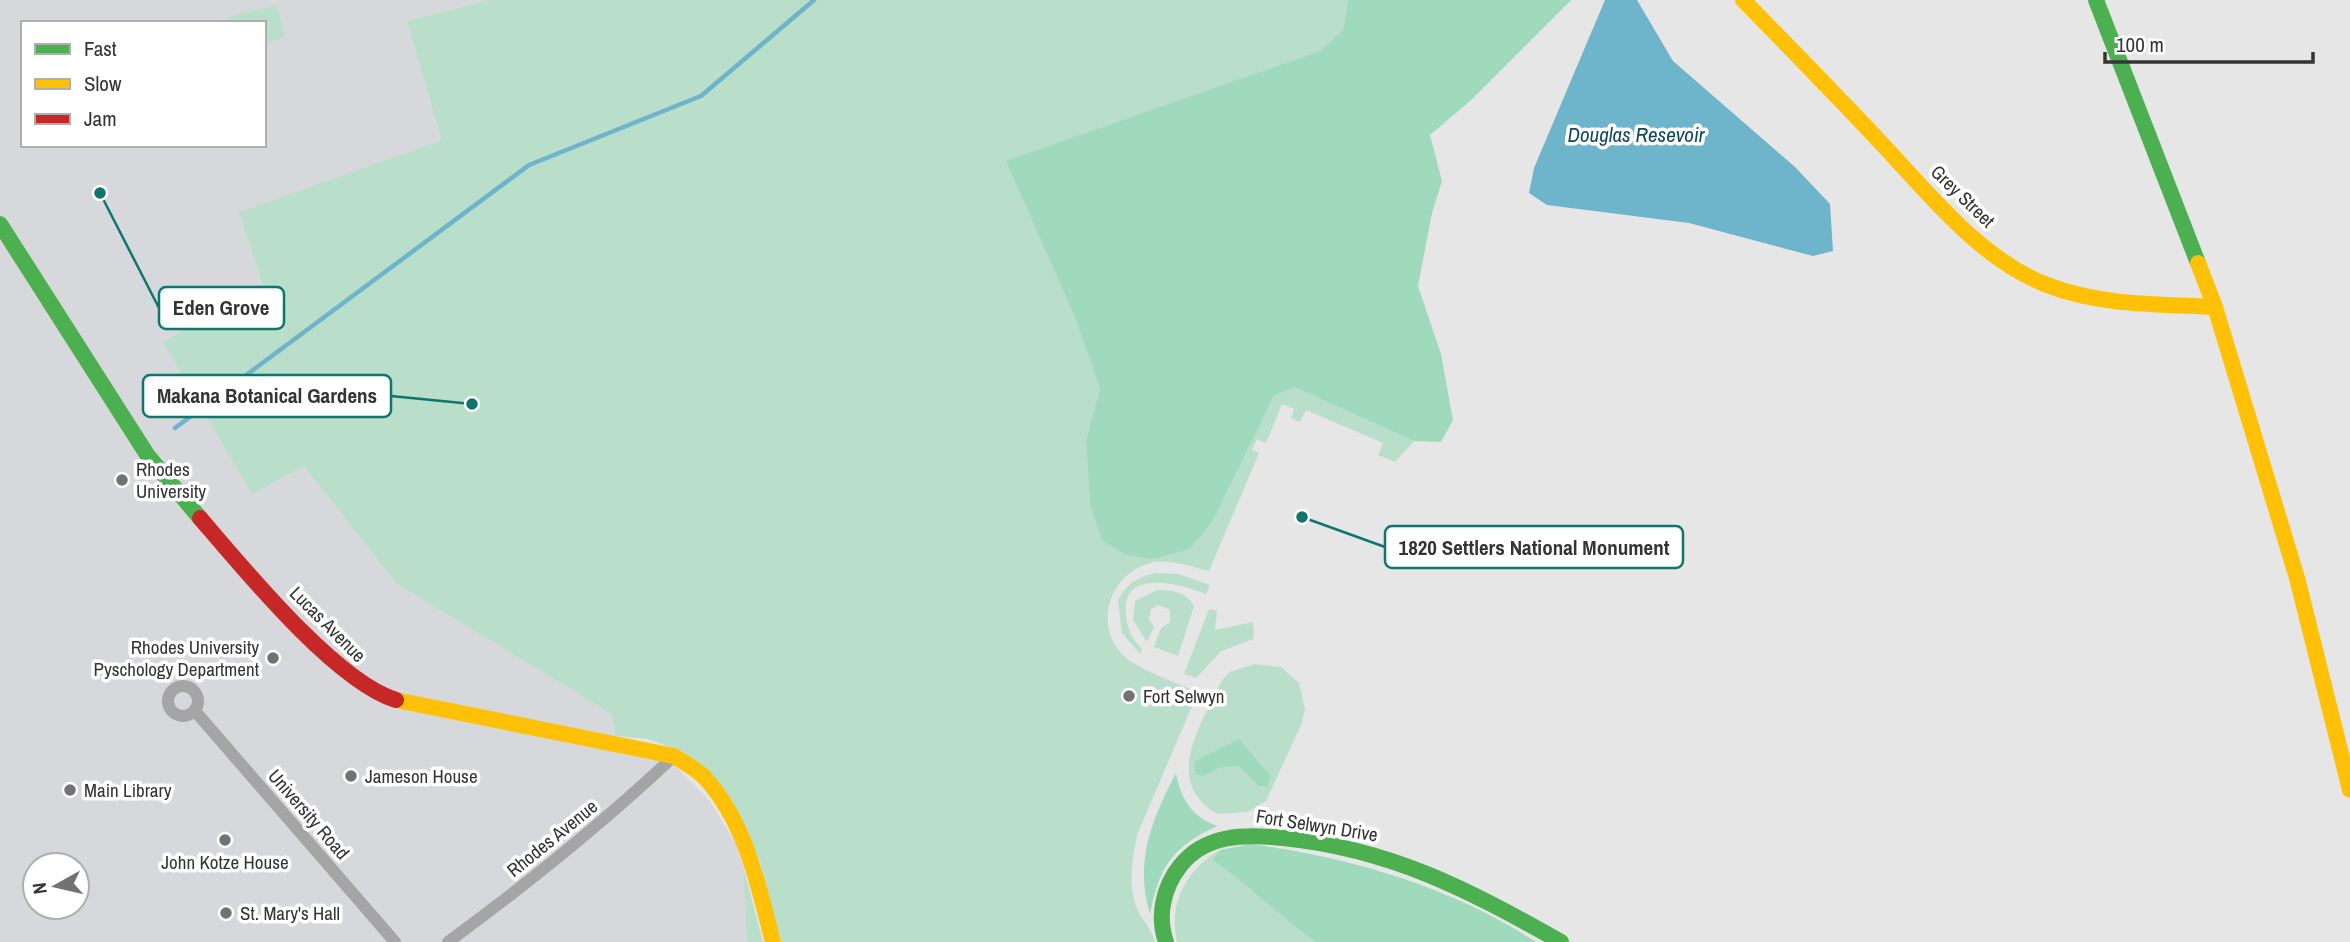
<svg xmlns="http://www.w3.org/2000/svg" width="2350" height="942" viewBox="0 0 2350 942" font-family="'Archivo Narrow',sans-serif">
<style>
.built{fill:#d6d8dc;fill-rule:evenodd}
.green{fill:#b9dec9}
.forest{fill:#a0dabd}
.water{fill:#6eb4cb}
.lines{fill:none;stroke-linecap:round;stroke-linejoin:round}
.stream{stroke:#6eb4cb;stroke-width:4.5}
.street{stroke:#a5a5a6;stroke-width:12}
.fast{stroke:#4caf50;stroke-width:16}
.slow{stroke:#ffc107;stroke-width:16}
.jam{stroke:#c62828;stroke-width:16}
.poi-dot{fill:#727273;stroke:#fff;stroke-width:2.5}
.labels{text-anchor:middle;stroke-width:7;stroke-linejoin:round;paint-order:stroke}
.street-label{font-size:19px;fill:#343435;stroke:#fff}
.poi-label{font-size:19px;fill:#343435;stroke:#fff;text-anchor:start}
.water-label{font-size:21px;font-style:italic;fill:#11495a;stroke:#fff}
.leader{fill:none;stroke:#0f766e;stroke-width:2.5}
.callout-dot{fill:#0f766e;stroke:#fff;stroke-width:2.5}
.callout{fill:#fff;stroke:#0f766e;stroke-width:2.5}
.callout-label{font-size:21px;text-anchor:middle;font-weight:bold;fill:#343435}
</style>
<rect width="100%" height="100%" fill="#e6e6e7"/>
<path class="built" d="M 0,0 L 487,0 L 407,21 L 443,140 L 240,212 L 263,284 L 163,342 L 304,466 L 397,584 L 613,714 L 615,752 L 661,760 L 678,769 L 710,801 L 736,844 L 743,866 L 747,942 L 0,942 ZM 23,23 L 264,23 L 264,145 L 23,145 ZM 35,865 L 77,865 L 77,907 L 35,907 Z"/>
<path class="green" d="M 487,0 L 1348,0 L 1343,30 L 1320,51 L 1159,108 L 1075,317 L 1100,389 L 1086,440 L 1090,504 L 1103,540 L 1124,554 L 1190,549 L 1213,521 L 1274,396 L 1294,387 L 1414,441 L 1395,462 L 1378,455 L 1383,443 L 1306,410 L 1300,422 L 1291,418 L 1294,409 L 1282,404 L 1266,443 L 1257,439 L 1252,450 L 1259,453 L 1209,571 C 1191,567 1169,558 1151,563 C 1112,572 1093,621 1121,653 C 1135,669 1177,683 1198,692 L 1137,835 C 1132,861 1127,888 1139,913 C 1145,923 1152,930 1155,942 L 779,942 L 760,861 L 682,751 L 647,739 L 615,736 L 612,714 L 397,584 L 304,466 L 252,494 L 163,342 L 263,284 L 239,212 L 442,140 L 407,21 Z
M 277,5 L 285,38 L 264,43 L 264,23 L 229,23 L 227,17 Z
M 1156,573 L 1178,574 L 1210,585 L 1206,594 C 1181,584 1120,567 1126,615 C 1127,628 1132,640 1142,649 L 1140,654 L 1122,633 L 1118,601 C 1126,584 1137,577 1156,573 Z
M 1157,590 C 1172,590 1186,592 1194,606 L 1178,656 L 1154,647 L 1161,628 L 1170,622 L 1170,610 L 1158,605 L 1151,609 L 1149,619 L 1154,627 L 1147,642 L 1133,620 L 1135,601 Z
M 1209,609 L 1217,611 L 1215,630 L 1253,622 L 1254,639 L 1221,651 L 1196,678 L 1184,674 Z
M 1255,664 L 1281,667 L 1299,683 L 1305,709 L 1301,725 L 1266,801 L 1248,812 L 1217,814 C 1161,780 1202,724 1222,680 L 1230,672 Z
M 1220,850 L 1212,860 C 1249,885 1279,917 1316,942 L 1177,942 C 1168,903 1187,869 1220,850 Z
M 743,866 L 763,942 L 747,942 Z"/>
<path class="forest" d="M 1348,0 L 1571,0 L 1470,101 L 1430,135 L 1442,181 L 1432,213 L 1418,286 L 1441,354 L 1453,420 L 1441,442 L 1414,441 L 1294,387 L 1274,396 L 1213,521 L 1190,549 L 1152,559 L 1124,554 L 1102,540 L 1090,504 L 1086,440 L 1100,389 L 1075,317 L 1006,161 L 1320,51 L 1343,30 Z
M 1239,739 L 1271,776 L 1268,786 L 1259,786 L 1239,766 L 1221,767 L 1203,776 L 1195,774 L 1194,763 L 1197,760 Z
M 1176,773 C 1181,799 1191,816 1217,826 C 1172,847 1160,866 1150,914 C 1134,862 1152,819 1176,773 Z
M 1251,844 C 1351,858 1450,886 1536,942 L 1316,942 C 1279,917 1249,885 1212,860 L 1220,850 Z"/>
<path class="water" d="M 1605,0 L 1637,0 L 1673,61 L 1795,167 L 1830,204 L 1833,251 L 1813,256 L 1689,223 L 1547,205 L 1529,193 L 1534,168 Z"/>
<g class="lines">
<path class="stream" d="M 175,428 L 529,165 L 701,96 L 814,0"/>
<path class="street" d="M168 701a15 15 0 1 1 30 0a15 15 0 1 1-30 0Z
M 195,711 L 395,942
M 448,942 C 527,884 602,824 674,756"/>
<path class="fast" d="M 2096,0 L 2198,263
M 0,224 L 148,456 L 200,518
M 1166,942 C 1157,916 1163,888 1180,866 C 1205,834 1245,834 1283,838 C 1391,849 1467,889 1561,942"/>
<path class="slow" d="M 1743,0 C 1790,48 1837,96 1883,145 C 1931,196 1980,259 2047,285 C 2101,306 2159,304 2215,307
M 2198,263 L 2215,307 L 2297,578 L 2350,790
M 396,700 L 674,756 C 684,763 697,769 705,778 C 746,823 758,885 773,942"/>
<path class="jam" d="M 200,518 C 242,567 336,682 396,700"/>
</g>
<g class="poi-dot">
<circle cx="122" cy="480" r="7"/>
<circle cx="273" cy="658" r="7"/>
<circle cx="1129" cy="696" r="7"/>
<circle cx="351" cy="776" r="7"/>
<circle cx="70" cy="790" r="7"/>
<circle cx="225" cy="840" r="7"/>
<circle cx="226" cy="913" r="7"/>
</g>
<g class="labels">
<g class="street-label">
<text transform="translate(1963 196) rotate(44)" y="7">Grey Street</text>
<text transform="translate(328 624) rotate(45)" y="7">Lucas Avenue</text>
<text transform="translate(309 814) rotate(49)" y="7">University Road</text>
<text transform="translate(1317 825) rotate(9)" y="7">Fort Selwyn Drive</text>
<text transform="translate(552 838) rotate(-39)" y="7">Rhodes Avenue</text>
</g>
<g class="poi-label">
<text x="136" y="476">Rhodes<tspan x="136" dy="22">University</tspan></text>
<text x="259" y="654" text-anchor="end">Rhodes University<tspan x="259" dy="22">Pyschology Department</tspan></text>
<text x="1143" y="703">Fort Selwyn</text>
<text x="365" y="783">Jameson House</text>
<text x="84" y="797">Main Library</text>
<text x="225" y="869" text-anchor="middle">John Kotze House</text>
<text x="240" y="920">St. Mary's Hall</text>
</g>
<g class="water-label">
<text x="1636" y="142">Douglas Resevoir</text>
</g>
</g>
<path class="leader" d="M100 193L159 308M472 404L391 396M1302 517L1385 547"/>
<g class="callout-dot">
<circle cx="100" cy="193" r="7"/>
<circle cx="472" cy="404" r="7"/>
<circle cx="1302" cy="517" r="7"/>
</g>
<g class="callout">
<rect x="159" y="287" width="125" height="42" rx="7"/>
<rect x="143" y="375" width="248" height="42" rx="7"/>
<rect x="1385" y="526" width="298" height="42" rx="7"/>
</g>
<g class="callout-label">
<text x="221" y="315">Eden Grove</text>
<text x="267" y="403">Makana Botanical Gardens</text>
<text x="1534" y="555">1820 Settlers National Monument</text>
</g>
<rect x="21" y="21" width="245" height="126" fill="#ffffff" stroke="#aeaeae" stroke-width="2"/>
<rect x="35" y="44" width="35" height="10" fill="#4caf50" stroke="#aeaeae" stroke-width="2"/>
<text x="84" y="56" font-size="21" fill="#343435">Fast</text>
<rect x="35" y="79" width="35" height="10" fill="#ffc107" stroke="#aeaeae" stroke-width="2"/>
<text x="84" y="91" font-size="21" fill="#343435">Slow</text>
<rect x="35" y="114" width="35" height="10" fill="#c62828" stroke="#aeaeae" stroke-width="2"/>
<text x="84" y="126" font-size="21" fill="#343435">Jam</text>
<g transform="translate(56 886) rotate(262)"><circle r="33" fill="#ffffff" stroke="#aeaeae" stroke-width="2"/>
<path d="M0-5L12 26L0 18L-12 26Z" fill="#727273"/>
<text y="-10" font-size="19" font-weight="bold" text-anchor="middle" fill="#343435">N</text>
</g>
<path d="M2105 52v10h208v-10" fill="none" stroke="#343435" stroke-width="3.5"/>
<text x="2116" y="52" font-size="21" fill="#343435" stroke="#ffffff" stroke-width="5" paint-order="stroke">100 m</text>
</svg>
